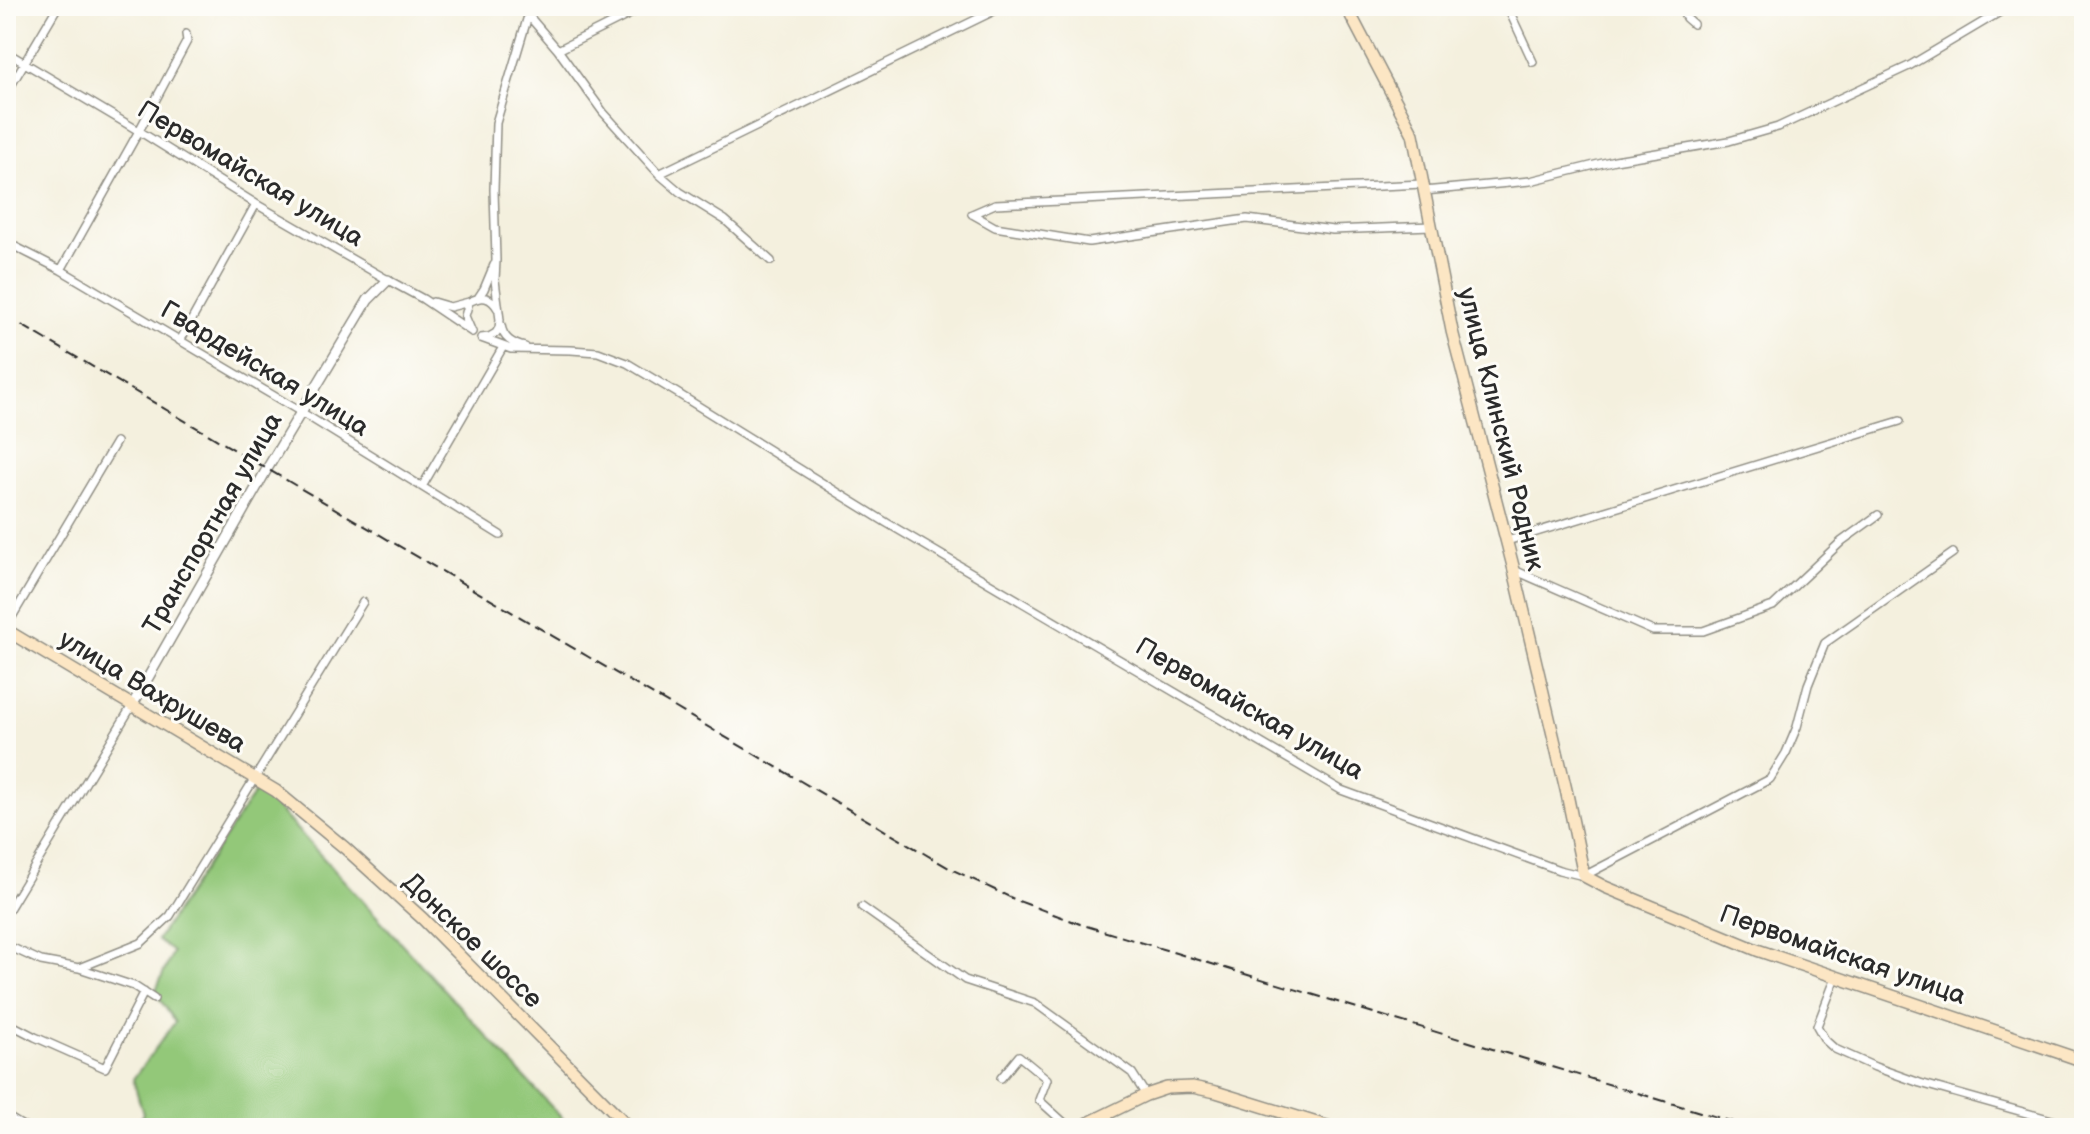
<svg xmlns="http://www.w3.org/2000/svg" width="2090" height="1134" viewBox="0 0 2090 1134" font-family="'Balsamiq Sans',sans-serif">
<style>
.green{fill:#93c879;stroke:#5f7a52;stroke-width:2}
.lines{fill:none;stroke-linecap:round;stroke-linejoin:round}
.minor-casing{stroke:#908e84;stroke-width:10}
.tertiary-casing{stroke:#908e84;stroke-width:12}
.secondary-casing{stroke:#908e84;stroke-width:14}
.minor{stroke:#fff;stroke-width:7}
.tertiary{stroke:#fff;stroke-width:9}
.secondary{stroke:#fce6c4;stroke-width:11}
.rail{stroke:#2b2b2b;stroke-width:2;stroke-dasharray:12 6;stroke-linecap:butt}
.labels{text-anchor:middle;stroke-width:6;stroke-linejoin:round;paint-order:stroke}
.street-label{font-size:26px;fill:#2b2b2b;stroke:#fdfcf7}
</style>
<rect width="100%" height="100%" fill="#fdfcf7"/>
<filter id="ink" filterUnits="userSpaceOnUse"><feTurbulence type="fractalNoise" baseFrequency=".0125" numOctaves="2"/><feDisplacementMap in="SourceGraphic" scale="16" xChannelSelector="R" yChannelSelector="G"/><feConvolveMatrix kernelMatrix="1 2 1 2 8 2 1 2 1" color-interpolation-filters="sRGB"/></filter>
<filter id="wash" filterUnits="userSpaceOnUse"><feTurbulence type="fractalNoise" baseFrequency=".006" numOctaves="4" result="noise"/><feDisplacementMap in="SourceGraphic" scale="32" xChannelSelector="R" yChannelSelector="G"/><feGaussianBlur stdDeviation="1.8" result="paint"/><feColorMatrix in="noise" values="0 0 0 0 0 0 0 0 0 0 0 0 0 0 0 0 0 1.4 0 .05"/><feComposite in="paint" operator="in"/></filter>
<g filter="url(#wash)">
<rect width="100%" height="100%" fill="#f4f0de"/>
<path class="green" d="M 258,787 L 571,1128 L 135,1128 L 143,1114 L 133,1079 L 175,1022 L 155,992 L 173,952 L 157,940 Z"/>
</g>
<g filter="url(#ink)">
<g class="lines">
<g class="minor-casing">
<path id="minor" d="M 1507,6 L 1533,62
M 1680,6 L 1686,18 L 1693,24
M 528,15 L 558,50 L 603,112 L 659,174 L 680,192 L 725,220 L 771,261
M 558,50 L 646,6
M 6,52 L 139,131 L 256,204 L 388,280 L 423,299 L 472,332
M 6,94 L 58,6
M 659,174 L 1004,6
M 1424,191 L 1530,181 L 1615,160 L 1729,141 L 1778,127 L 1909,66 L 2010,6
M 972,214 L 995,227 L 1089,242 L 1247,219 L 1333,230 L 1431,226
M 972,214 L 995,204 L 1423,184
M 6,242 L 61,270 L 301,412 L 500,535
M 61,270 L 139,131 L 187,41 L 186,34
M 478,298 L 484,289 L 494,265
M 433,302 L 450,307 L 469,302
M 501,325 C 503,339 513,344 525,347
M 471,330 L 465,316 L 469,302 C 482,295 491,296 498,309
M 481,338 L 511,349 L 571,350 L 598,352 L 627,363 L 677,393 L 887,523 L 1341,790 L 1559,870 L 1584,876 L 1770,779 L 1786,753 L 1797,727 L 1808,685 L 1825,643 L 1953,553
M 481,338 L 489,337 L 496,333 L 499,328 L 500,320 L 495,280 L 496,260 L 494,190 L 496,123 L 531,6
M 180,341 L 256,204
M 423,485 L 503,347
M 1507,541 L 1900,421
M 1514,570 L 1653,631 L 1703,631 L 1773,606 L 1842,541 L 1878,515
M 6,627 L 116,442
M 862,907 L 965,980 L 1035,1003 L 1132,1073 L 1146,1095
M 6,914 L 133,704
M 6,945 L 41,961 L 79,968 L 134,986 L 154,999
M 79,968 L 141,943 L 170,916 L 363,602
M 1836,977 L 1817,1026 L 1825,1040 L 1835,1049 L 1875,1067 L 1920,1083 L 2080,1128
M 6,1022 L 35,1037 L 105,1068 L 144,992
M 1001,1078 L 1019,1056 L 1047,1079 L 1039,1100 L 1070,1128
M 6,1116 L 26,1128"/>
</g>
<g class="tertiary-casing">
<path id="tertiary" d="M 133,704 L 267,469 L 368,300 L 388,280"/>
</g>
<g class="secondary-casing">
<path id="secondary" d="M 1346,6 L 1413,134 L 1452,331 L 1514,570 L 1567,794 L 1584,876 L 1605,887 L 1757,950 L 2084,1061
M 6,630 L 276,791 L 345,848 L 423,919 L 630,1128
M 1078,1128 L 1146,1095 L 1167,1088 L 1192,1087 L 1216,1092 L 1333,1128"/>
</g>
<use href="#minor" class="minor"/>
<use href="#tertiary" class="tertiary"/>
<use href="#secondary" class="secondary"/>
<path class="rail" d="M 6,316 L 949,868 L 1016,900 L 1080,924 L 1753,1128"/>
</g>
</g>
<g class="labels">
<g class="street-label">
<text transform="translate(251 173) rotate(31)" y="9">Первомайская улица</text>
<text transform="translate(265 368) rotate(31)" y="9">Гвардейская улица</text>
<text transform="translate(1502 429) rotate(76)" y="9">улица Клинский Родник</text>
<text transform="translate(212 523) rotate(-60)" y="9">Транспортная улица</text>
<text transform="translate(153 691) rotate(31)" y="9">улица Вахрушева</text>
<text transform="translate(1250 708) rotate(30)" y="9">Первомайская улица</text>
<text transform="translate(473 940) rotate(44)" y="9">Донское шоссе</text>
<text transform="translate(1843 954) rotate(19)" y="9">Первомайская улица</text>
</g>
</g>
<rect width="2090" height="1134" fill="none" stroke="#fdfcf7" stroke-width="32"/>
</svg>
